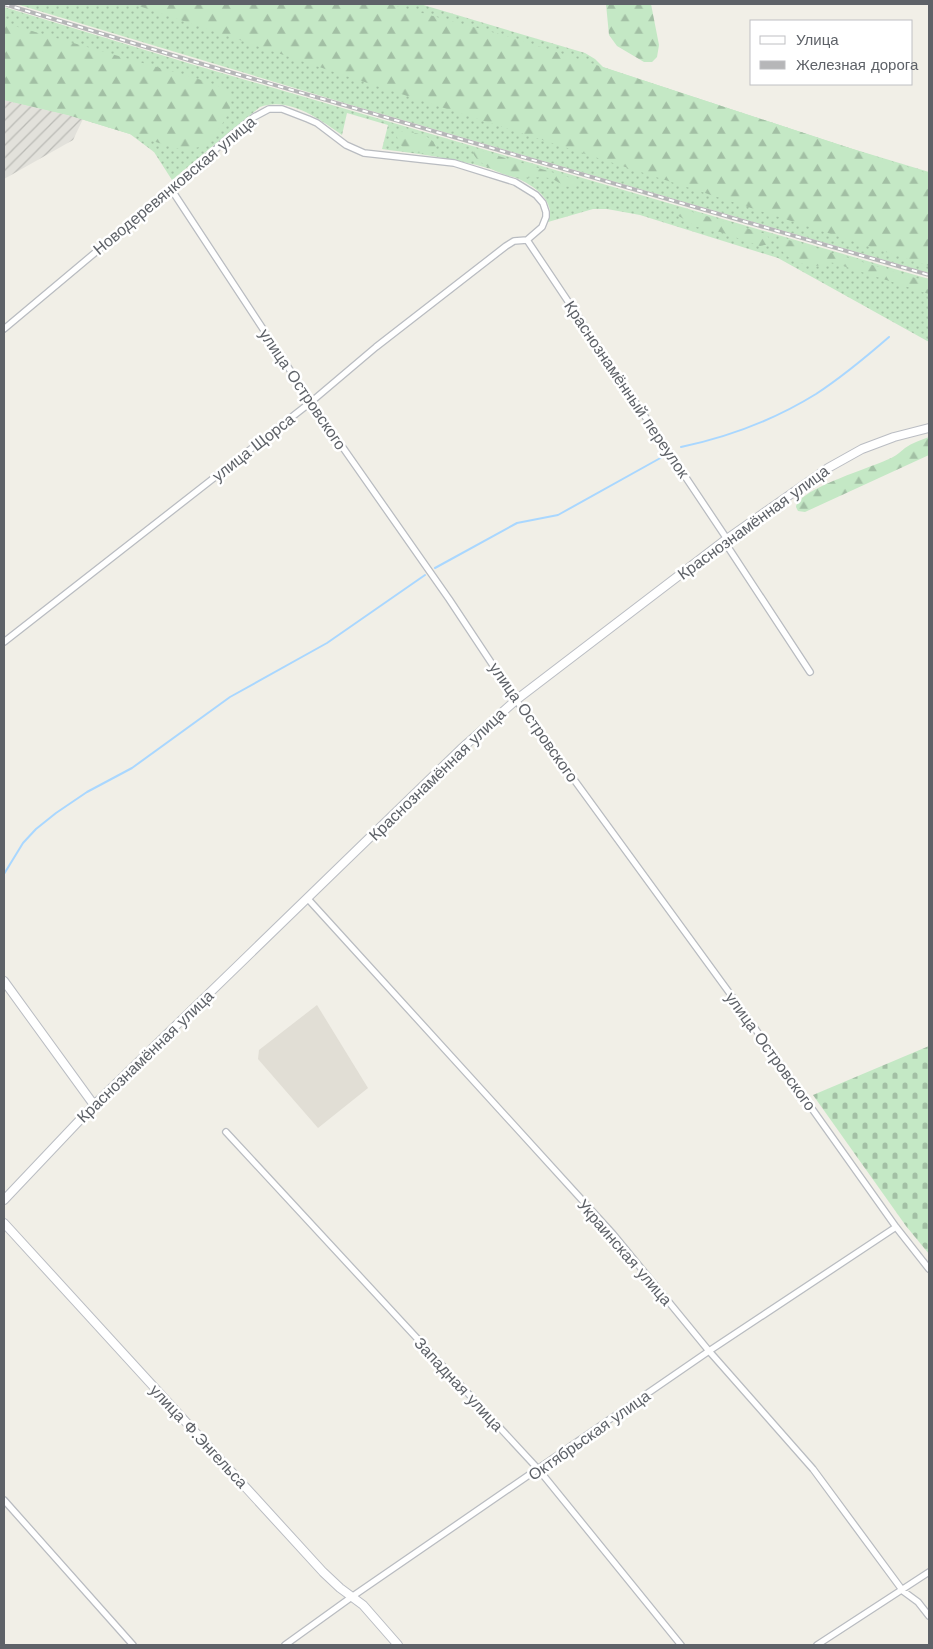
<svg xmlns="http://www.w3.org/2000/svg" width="933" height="1649" viewBox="0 0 933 1649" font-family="'Work Sans',sans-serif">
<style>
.industrial{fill:url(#industrial-furrows)}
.education{fill:#e1ded5}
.grass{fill:url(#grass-dots)}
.forest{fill:url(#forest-firs)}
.cemetery{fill:url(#cemetery-stones)}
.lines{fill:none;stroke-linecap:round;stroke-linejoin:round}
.stream{stroke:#a9d7ff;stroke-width:2}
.minor-casing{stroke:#b9bcc1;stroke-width:8}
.secondary-casing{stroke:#babdc3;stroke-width:10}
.minor{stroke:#fff;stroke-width:5.5}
.secondary{stroke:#fff;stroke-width:8}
.rail-casing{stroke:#b6b6b8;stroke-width:4}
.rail{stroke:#fff;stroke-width:2;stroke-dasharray:5.5;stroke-linecap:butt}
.labels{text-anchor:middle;stroke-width:5;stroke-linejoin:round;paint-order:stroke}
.street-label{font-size:16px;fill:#5e6268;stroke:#fff}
</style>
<defs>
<pattern id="industrial-furrows" width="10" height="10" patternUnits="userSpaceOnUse" patternTransform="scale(1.25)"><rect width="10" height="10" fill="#e2e1db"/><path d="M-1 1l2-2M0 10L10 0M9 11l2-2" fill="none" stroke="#babab5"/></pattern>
<pattern id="grass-dots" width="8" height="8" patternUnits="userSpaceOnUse" patternTransform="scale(1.25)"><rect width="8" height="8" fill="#c4e8c5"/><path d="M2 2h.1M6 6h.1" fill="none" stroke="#a2bfa4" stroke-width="1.8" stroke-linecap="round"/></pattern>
<pattern id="forest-firs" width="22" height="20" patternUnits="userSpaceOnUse" patternTransform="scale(1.25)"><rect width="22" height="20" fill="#c4e8c5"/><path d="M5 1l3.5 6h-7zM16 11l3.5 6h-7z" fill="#a2bfa4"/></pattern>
<pattern id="cemetery-stones" width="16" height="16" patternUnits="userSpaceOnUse" patternTransform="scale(1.25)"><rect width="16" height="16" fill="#c4e8c5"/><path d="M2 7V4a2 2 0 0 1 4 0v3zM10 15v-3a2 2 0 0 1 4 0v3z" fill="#a2bfa4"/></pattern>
</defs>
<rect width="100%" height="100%" fill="#f1efe7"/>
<path class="industrial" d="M 4,100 L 68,115 L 83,119 L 73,140 L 4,179 Z"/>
<path class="education" d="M 317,1005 L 368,1088 L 318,1128 L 258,1059 L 259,1050 Z"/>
<path class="grass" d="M 16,4 L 420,4 L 585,53 L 595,59 L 603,67 L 843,146 L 929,172 L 929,273 L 351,105 Z
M 4,7 L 191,64 L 929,279 L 929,342 L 778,258 L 640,215 L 607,209 L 593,209 L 548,222 C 549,217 551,212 549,207 C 538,166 417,154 382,149 L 388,125 L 347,113 L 342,135 C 320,119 288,96 260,107 L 172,180 L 154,152 L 130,134 L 68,115 L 4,100 Z"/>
<path class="forest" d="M 133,4 L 389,4 L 514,38 L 929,174 L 929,266 L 343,75 Z
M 606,4 L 651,4 L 659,45 L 657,57 L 652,62 L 644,62 L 617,46 L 609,35 Z
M 4,23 L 205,81 C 214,85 226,87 230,97 C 236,111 211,142 199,147 C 189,150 181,150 172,147 L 68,115 L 4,100 Z
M 403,131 C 414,133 432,134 436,147 L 434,152 C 421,155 396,152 397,134 Z
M 475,150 L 479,150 L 571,178 L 576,180 L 577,183 C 568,193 559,180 549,178 C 537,176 524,179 513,177 C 501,174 478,165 473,153 Z
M 679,208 L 766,234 L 771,241 L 770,244 L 760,246 L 720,232 L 697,227 L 677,215 L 676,210 Z
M 779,237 L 929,282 L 929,294 L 834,263 C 827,262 822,266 815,266 C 801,266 774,254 779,237 Z
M 929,437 L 929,455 L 805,512 L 798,511 L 796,507 C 799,488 875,467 893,457 C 897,455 901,451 905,448 C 912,443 921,440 929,437 Z"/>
<path class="cemetery" d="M 929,1046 L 929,1254 L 906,1226 L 813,1095 Z"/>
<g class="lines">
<path class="stream" d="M 681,447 C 728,437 774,420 816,394 C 842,377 866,357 889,337
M 435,568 L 517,523 L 558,515 L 664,456
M 4,874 L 23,843 L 36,829 L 56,813 L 87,792 L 132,768 L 230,697 L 327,643 L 425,575"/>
<g class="minor-casing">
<path id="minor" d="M 171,189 L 311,402 L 449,599 L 516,700 L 739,1006 L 896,1227 L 929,1269
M 527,240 L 727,539
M 4,329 L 171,189 L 234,133 L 254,117 L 269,109 L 282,109 L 308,119 L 317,123 L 346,145 L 364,153 L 454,163 L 515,182 L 536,195 L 543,203 L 546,212 L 546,217 L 542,227 L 527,240
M 724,541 L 810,672
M 4,642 L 311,402 L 376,347 L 506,246 L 514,241 L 527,240
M 308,899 L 613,1234 L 709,1351 L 813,1469 L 903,1591 L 918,1602 L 929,1616
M 226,1132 L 539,1470 L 681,1645
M 4,1500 L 133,1645
M 285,1645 L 353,1596 L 709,1351 L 896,1227
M 817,1645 L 929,1572"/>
</g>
<g class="secondary-casing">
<path id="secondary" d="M 4,981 L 94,1105
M 4,1200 L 94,1105 L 461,749 L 516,700 L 724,541 L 828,468 L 862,449 L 894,437 L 929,428
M 4,1223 L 323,1572 L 340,1588 L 363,1605 L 398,1645"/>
</g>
<use href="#minor" class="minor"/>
<use href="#secondary" class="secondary"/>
<g class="rail-casing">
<path id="rail" d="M 4,4 L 192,61 L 929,275"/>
</g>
<use href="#rail" class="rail"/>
</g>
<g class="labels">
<g class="street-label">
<text transform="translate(174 185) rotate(-40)" y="6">Новодеревянковская улица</text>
<text transform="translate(303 389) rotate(56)" y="6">улица Островского</text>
<text transform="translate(627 389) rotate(56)" y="6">Краснознамённый переулок</text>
<text transform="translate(253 447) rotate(-38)" y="6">улица Щорса</text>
<text transform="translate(753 522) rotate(-36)" y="6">Краснознамённая улица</text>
<text transform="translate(534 722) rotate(55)" y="6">улица Островского</text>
<text transform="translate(437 774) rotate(-44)" y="6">Краснознамённая улица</text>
<text transform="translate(771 1051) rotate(54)" y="6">улица Островского</text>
<text transform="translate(145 1056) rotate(-44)" y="6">Краснознамённая улица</text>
<text transform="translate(625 1252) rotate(49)" y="6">Украинская улица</text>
<text transform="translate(459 1384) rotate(47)" y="6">Западная улица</text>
<text transform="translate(589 1435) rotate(-35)" y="6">Октябрьская улица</text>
<text transform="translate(199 1436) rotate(47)" y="6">улица Ф.Энгельса</text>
</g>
</g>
<rect width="933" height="1649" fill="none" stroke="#5e6268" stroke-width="10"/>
<rect x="750" y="20" width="162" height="65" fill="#ffffff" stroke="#bfc0c3"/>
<rect x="760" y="36" width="25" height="8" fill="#ffffff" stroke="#bfc0c3"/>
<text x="796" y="45" font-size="15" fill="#5e6268">Улица</text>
<rect x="760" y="61" width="25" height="8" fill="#b6b6b8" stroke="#bfc0c3"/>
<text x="796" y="70" font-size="15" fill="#5e6268">Железная дорога</text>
</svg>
